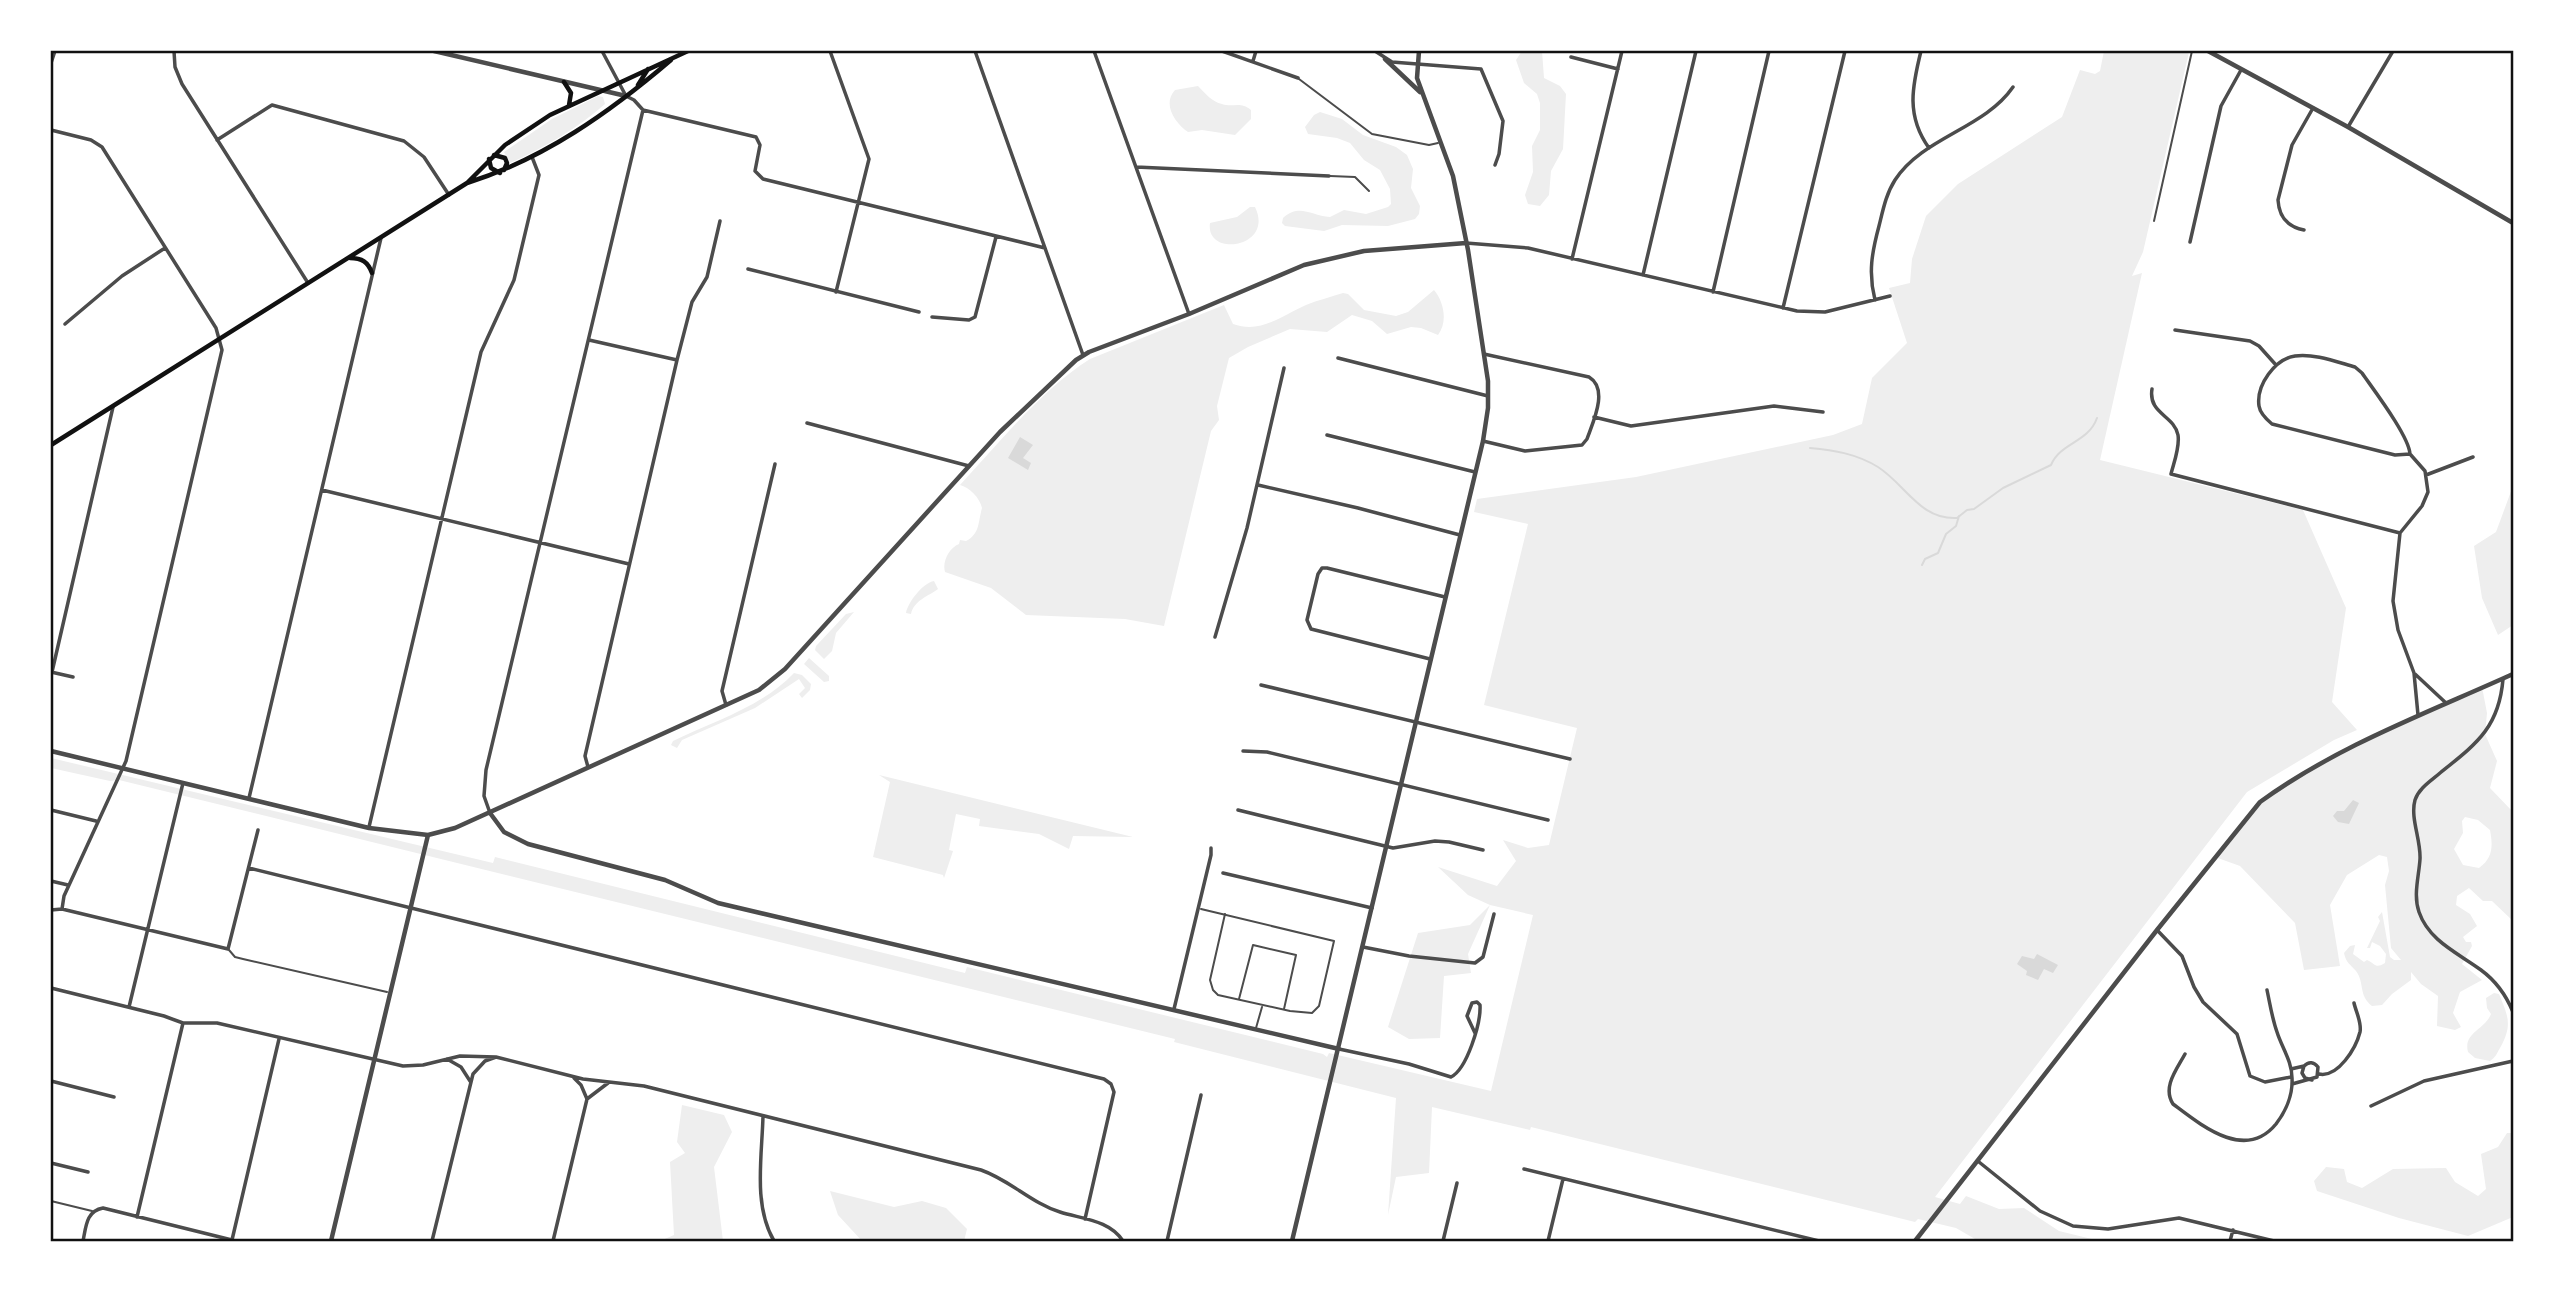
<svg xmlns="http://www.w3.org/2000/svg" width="2564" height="1292" viewBox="0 0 2564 1292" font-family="'Source Sans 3',sans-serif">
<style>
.green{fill:#eee;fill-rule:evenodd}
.water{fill:#d9d9d9}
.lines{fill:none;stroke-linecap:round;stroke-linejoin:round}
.stream{stroke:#d9d9d9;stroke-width:2}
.service{stroke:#4c4c4c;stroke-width:2}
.minor{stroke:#4c4c4c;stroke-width:3.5}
.tertiary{stroke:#4c4c4c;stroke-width:4.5}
.secondary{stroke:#111;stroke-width:4.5}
.neatline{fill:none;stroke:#111;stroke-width:2.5}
</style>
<rect width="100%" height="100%" fill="#fff"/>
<path class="green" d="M 1522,51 L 1542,51 L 1544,78 L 1560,86 L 1566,94 L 1563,149 L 1551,171 L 1549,195 L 1540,206 L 1528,204 L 1525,195 L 1533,172 L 1532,146 L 1540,130 L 1540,103 L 1537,94 L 1524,83 L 1516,60 Z
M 2104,51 L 2189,52 L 2143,252 L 2132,276 L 2142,273 L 2100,460 L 2303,510 L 2346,608 L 2332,702 L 2357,730 L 2334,740 L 2247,792 L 1935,1197 L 1960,1204 L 1966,1196 L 1999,1209 L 2024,1208 L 2059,1231 L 2100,1241 L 1995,1241 L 1975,1239 L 1956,1228 L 1918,1219 L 1915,1222 L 1907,1220 L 1531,1127 L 1530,1130 L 1432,1107 L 1429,1173 L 1396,1177 L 1388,1215 L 1396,1098 L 1174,1042 L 1175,1039 L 119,780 L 110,781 L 51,768 L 51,758 L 493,863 L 495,857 L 965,973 L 967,967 L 1323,1054 L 1327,1057 L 1329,1053 L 1491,1091 L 1533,915 L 1490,905 L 1468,954 L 1471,973 L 1444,976 L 1440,1038 L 1409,1039 L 1388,1027 L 1418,933 L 1470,925 L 1490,905 L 1468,895 L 1438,867 L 1497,886 L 1516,861 L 1503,840 L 1528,848 L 1549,845 L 1577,728 L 1484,705 L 1528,524 L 1474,512 L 1477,499 L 1636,477 L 1833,435 L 1862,424 L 1872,378 L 1907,343 L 1889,288 L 1910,283 L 1912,259 L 1926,216 L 1958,184 L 2062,117 L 2080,70 L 2095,74 L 2100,71 Z
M 1198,86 C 1205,93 1212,102 1222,104 C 1233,108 1240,101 1251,110 L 1251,119 L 1235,135 L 1202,130 L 1188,132 C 1175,123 1162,104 1175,90 Z
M 598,96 L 603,97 L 605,104 C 578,128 544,148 510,163 L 504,152 L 552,119 Z
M 1320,112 L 1342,119 L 1363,135 L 1396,147 L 1407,155 L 1413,169 L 1411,188 L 1420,206 L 1419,214 L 1415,219 L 1388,226 L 1342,225 L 1324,231 L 1285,226 L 1282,223 L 1283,218 C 1300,203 1311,216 1330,217 L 1344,210 L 1366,214 L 1388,207 L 1391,204 L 1390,189 L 1380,170 L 1364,160 L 1350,143 L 1337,138 L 1308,134 L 1305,127 L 1314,115 Z
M 1250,207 L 1255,207 C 1275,248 1205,258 1210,223 L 1237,217 Z
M 1434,290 C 1444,302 1448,322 1438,335 L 1421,328 L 1411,327 L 1387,334 L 1372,321 L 1352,315 L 1327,332 L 1290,329 L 1248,347 L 1229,358 L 1217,406 L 1219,420 L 1211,431 L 1164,626 L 1125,619 L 1026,615 L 991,588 L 945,572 C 942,562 949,548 959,544 L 960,540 L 966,541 C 980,534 978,522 982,508 C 980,498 969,487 960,485 C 999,443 1041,390 1090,359 L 1224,305 L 1233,324 C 1261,334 1281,316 1306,305 C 1318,300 1331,297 1343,293 L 1348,294 L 1364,310 L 1396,316 L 1408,312 Z
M 2513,486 L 2513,625 L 2498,635 L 2482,598 L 2474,546 L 2496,532 Z
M 934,581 L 938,589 C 929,596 914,600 911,614 L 906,613 C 908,602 923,583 934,581 Z
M 854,612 L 836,633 L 832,651 L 824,659 L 815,650 L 816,646 L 846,614 Z
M 809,658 L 829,676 L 829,681 L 824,682 L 804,664 Z
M 794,673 L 802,675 L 811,684 L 810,690 L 802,698 L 799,694 L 805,688 L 799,679 L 755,708 L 682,740 L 677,748 L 671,745 L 673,741 C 714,721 762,707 794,673 Z
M 2482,687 L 2487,713 L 2485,734 L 2497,761 L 2490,788 L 2513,812 L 2513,921 L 2492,901 L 2483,901 L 2469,888 L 2457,896 L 2456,905 L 2470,914 L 2477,926 L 2463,937 L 2466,942 L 2471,942 L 2472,946 L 2462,964 L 2482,980 L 2460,992 L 2453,1013 L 2461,1027 L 2455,1030 L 2437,1026 L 2438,996 L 2421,984 L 2411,972 L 2411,980 L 2392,994 L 2382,1005 L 2372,1006 C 2358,995 2365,983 2356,971 C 2350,964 2346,963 2344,953 L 2350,946 L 2355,945 L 2353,954 L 2364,962 L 2367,960 C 2376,964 2375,969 2385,963 L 2386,954 L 2380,946 L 2372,942 L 2370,948 L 2367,948 L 2380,921 L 2378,917 L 2382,912 L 2390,957 L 2394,960 L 2401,960 L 2391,948 L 2385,885 L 2389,871 L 2387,857 L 2379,855 L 2347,875 L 2330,905 L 2340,966 L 2304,970 L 2295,923 L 2240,866 L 2215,857 L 2246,817 L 2276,790 L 2360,743 ZM 2465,817 L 2478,820 L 2490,830 C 2493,846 2493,858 2479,868 L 2463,865 L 2454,849 L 2463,833 L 2462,821 Z
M 879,775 L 1133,837 L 1073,836 L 1069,849 L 1039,834 L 979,826 L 980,819 L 956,814 L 949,850 L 953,851 L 944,878 L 943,875 L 873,857 L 890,782 Z
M 2494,993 L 2499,994 C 2508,1016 2513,1025 2500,1048 C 2497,1053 2496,1057 2490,1061 L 2475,1058 L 2468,1052 C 2463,1032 2485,1030 2491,1014 L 2487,1008 L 2486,998 Z
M 682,1105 L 724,1115 L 732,1132 L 714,1167 L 723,1241 L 660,1241 L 674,1235 L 670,1162 L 685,1153 L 677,1142 Z
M 2507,1133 L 2513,1133 L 2513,1217 L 2468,1236 L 2399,1218 L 2317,1191 L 2314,1181 L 2326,1167 L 2344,1169 L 2347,1182 L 2362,1188 L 2393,1169 L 2446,1168 L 2455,1182 L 2478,1196 L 2486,1189 L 2481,1154 L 2498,1147 Z
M 830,1191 L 894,1207 L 922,1201 L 946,1208 L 967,1229 L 964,1241 L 862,1241 L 838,1215 Z"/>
<path class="water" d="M 1020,437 L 1033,445 L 1023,458 L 1031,463 L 1028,470 L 1008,458 Z
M 2353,800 L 2359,803 L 2349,824 L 2338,822 L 2333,816 L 2337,811 L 2344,811 Z
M 2037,954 L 2058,965 L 2053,973 L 2044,969 L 2038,980 L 2026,975 L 2027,971 L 2017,964 L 2022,956 L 2034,959 Z"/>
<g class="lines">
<path class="stream" d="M 1810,448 C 1834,450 1857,454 1878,467 C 1906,485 1920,520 1957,518 L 1967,510 L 1974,509 L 2003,488 L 2051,465 C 2061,442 2088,443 2097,418
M 1922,565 L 1925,559 L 1938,553 L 1946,534 L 1956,526 L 1959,516"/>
<path class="service" d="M 1299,79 L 1372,134 L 1429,145 L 1438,143
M 1330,176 L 1355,177 L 1369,191
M 2154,221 L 2192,51
M 1201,909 L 1334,941 L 1319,1006 L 1312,1013 L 1290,1011 L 1218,995 L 1213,990 L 1210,980 L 1225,914
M 229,950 L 235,957 L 243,959 L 387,992
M 1239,999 L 1253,945 L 1296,955 L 1284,1009
M 1256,1028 L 1262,1007
M 51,1201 L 92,1211"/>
<path class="minor" d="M 174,51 L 175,67 L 182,84 L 308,283
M 602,51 L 626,96 L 634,100 L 643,110 L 756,137 L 760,145 L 755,171 L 763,179 L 1045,248
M 830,51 L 869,159 L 836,292
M 975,51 L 1083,355
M 1094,51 L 1189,314
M 1222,51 L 1298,78
M 1375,51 L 1392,62 L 1481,69 L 1503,121 L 1499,154 L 1495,165
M 1921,51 C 1912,87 1906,116 1929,148
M 1571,57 L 1618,69
M 1253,61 L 1256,51
M 51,63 L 55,51
M 2348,127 L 2393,51
M 51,130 L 91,140 L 102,147 L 216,328 L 222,350 L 126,761 L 64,896 L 62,909
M 217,140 L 272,105 L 404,141 L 424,157 L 449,195
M 1136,167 L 1329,176
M 2304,230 C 2288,227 2279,217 2278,200 L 2292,145 L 2313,108
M 2190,242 L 2221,106 L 2241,70
M 1466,243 L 1528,248 L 1797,311 L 1825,312 L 1890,296
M 1572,259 L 1622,51
M 748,269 L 919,312
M 1643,275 L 1696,51
M 1713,292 L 1769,51
M 1875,300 C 1868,273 1872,252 1879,226 C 1883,210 1886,194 1895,180 C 1923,137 1984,129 2013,87
M 1783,308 L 1845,51
M 932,317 L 969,320 L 975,317 L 996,237
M 65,324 L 122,276 L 165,248
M 2175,330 L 2250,341 L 2259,346 L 2276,365
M 589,340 L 677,360
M 1338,358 L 1488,396
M 2152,389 C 2148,414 2174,415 2178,435 C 2180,447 2174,462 2171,474 L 2400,533
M 1594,417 L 1631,426 L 1774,406 L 1823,412
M 807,423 L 969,466
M 1327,435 L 1475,472
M 1483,441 L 1525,451 L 1582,445 L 1587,439 C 1593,422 1609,389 1589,377 L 1484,354
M 2410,454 C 2409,436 2373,389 2362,373 L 2355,367 C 2337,362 2313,353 2295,356 C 2275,359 2256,385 2259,406 C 2260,413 2266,419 2272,424 L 2395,455 L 2410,454 L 2425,471 L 2428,492 L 2422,506 L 2400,533 L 2393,601 L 2398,630 L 2414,673 L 2418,715
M 2426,475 L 2473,457
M 1258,485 L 1358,508 L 1460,535
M 322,490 L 629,564
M 1215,637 L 1247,528 L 1284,368
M 1430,659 L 1311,629 L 1307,620 L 1318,574 L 1322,568 L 1327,568 L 1445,597
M 51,672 L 73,677
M 52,672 L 113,407
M 2415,674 L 2446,703
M 2503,679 C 2499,728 2476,744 2440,773 C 2431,781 2419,788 2415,800 C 2410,818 2421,840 2420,859 C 2419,876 2413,895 2419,912 C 2429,941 2458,953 2481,970 C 2496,981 2506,995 2513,1012
M 1261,685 L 1570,759
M 726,705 L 722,691 L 775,464
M 1243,751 L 1267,752 L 1548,820
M 588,767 L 585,756 L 677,360 L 692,302 L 707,277 L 720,221
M 249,798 L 381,238
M 51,810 L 96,821
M 1238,810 L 1393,848 L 1435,841 L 1449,842 L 1483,850
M 490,813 L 484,796 L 486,770 L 643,110
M 369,827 L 481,352 L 514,280 L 539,175 L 532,157
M 249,868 L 1104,1079 L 1111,1084 L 1114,1092 L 1085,1219
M 1223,873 L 1372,908
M 51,881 L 68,885
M 51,910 L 62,909 L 228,949 L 258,830
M 2157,930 L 2182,956 L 2194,987 L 2203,1002 L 2237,1034 L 2250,1076 L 2265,1082 L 2291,1077
M 1363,947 L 1409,956 L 1475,963 L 1483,957 L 1494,914
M 51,988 L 164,1016 L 183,1023 L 217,1023 L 403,1066 L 423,1065 L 460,1056 L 496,1057 L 583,1079 L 644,1086 L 981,1170 C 1010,1180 1031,1203 1060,1212 C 1082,1219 1110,1220 1123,1241
M 129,1007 L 183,783
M 1174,1009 L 1211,855 L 1211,848
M 1339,1049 L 1409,1064 L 1451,1077 C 1467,1069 1481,1023 1480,1005 L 1477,1002 L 1472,1003 L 1467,1016 L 1475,1033
M 2185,1054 C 2177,1069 2162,1087 2173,1104 C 2201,1125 2245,1162 2276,1124 C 2286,1111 2293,1094 2292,1078 C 2292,1061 2282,1048 2277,1032 C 2272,1018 2270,1004 2267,990
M 447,1059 L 461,1067 L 470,1081
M 2291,1069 L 2304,1066
M 2319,1074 C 2338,1078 2356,1048 2360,1032 C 2362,1023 2356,1012 2354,1003
M 574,1078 L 581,1085 L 587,1099
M 51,1081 L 114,1097
M 2292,1084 L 2317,1077 L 2318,1067 C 2314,1062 2309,1061 2304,1066 L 2302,1073 L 2305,1078 L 2312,1080
M 2371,1106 L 2424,1081 L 2513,1061
M 763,1116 C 762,1157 753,1205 774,1241
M 1979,1162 L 2040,1211 L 2073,1226 L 2108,1229 L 2179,1218 L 2274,1241
M 51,1163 L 88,1172
M 1524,1169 L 1819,1241
M 137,1217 L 183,1023
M 232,1240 L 279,1039
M 83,1241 C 86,1227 86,1211 103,1208 L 236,1241
M 432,1241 L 473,1074 L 485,1061 L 496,1057
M 553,1241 L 587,1099 L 608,1083
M 1167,1241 L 1201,1095
M 1443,1241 L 1457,1183
M 1548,1241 L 1563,1179
M 2230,1241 L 2233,1230"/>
<path class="tertiary" d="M 434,51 L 626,96
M 2208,51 L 2348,127 L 2513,223
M 1385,59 L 1420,92
M 51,751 L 369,828 L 428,835 L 455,828 L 759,690 L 785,669 L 1000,432 L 1076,360 L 1089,352 L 1189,314 L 1304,265 L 1364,251 L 1466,243
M 490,813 L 504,832 L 528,844 L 665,880 L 718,903 L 1339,1049
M 331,1241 L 428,835
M 1292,1241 L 1483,441 L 1488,408 L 1488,381 L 1468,250 L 1453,176 L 1417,78 L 1419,51
M 1915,1241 L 2157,930 L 2260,802 C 2337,746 2427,713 2513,674"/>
<path class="secondary" d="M 564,82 L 571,93 L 569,105
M 638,85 L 648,69
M 494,155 L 505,158 L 507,163 L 504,170
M 489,159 L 491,168 L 500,173
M 468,182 L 505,145 L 550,115 L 688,51
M 350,258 C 362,258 368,262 372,273
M 51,445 L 467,183 C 544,159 610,112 671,60"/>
</g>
<rect width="2564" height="1292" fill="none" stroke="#ffffff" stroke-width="105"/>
<rect x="52" y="52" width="2460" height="1188" class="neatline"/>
</svg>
